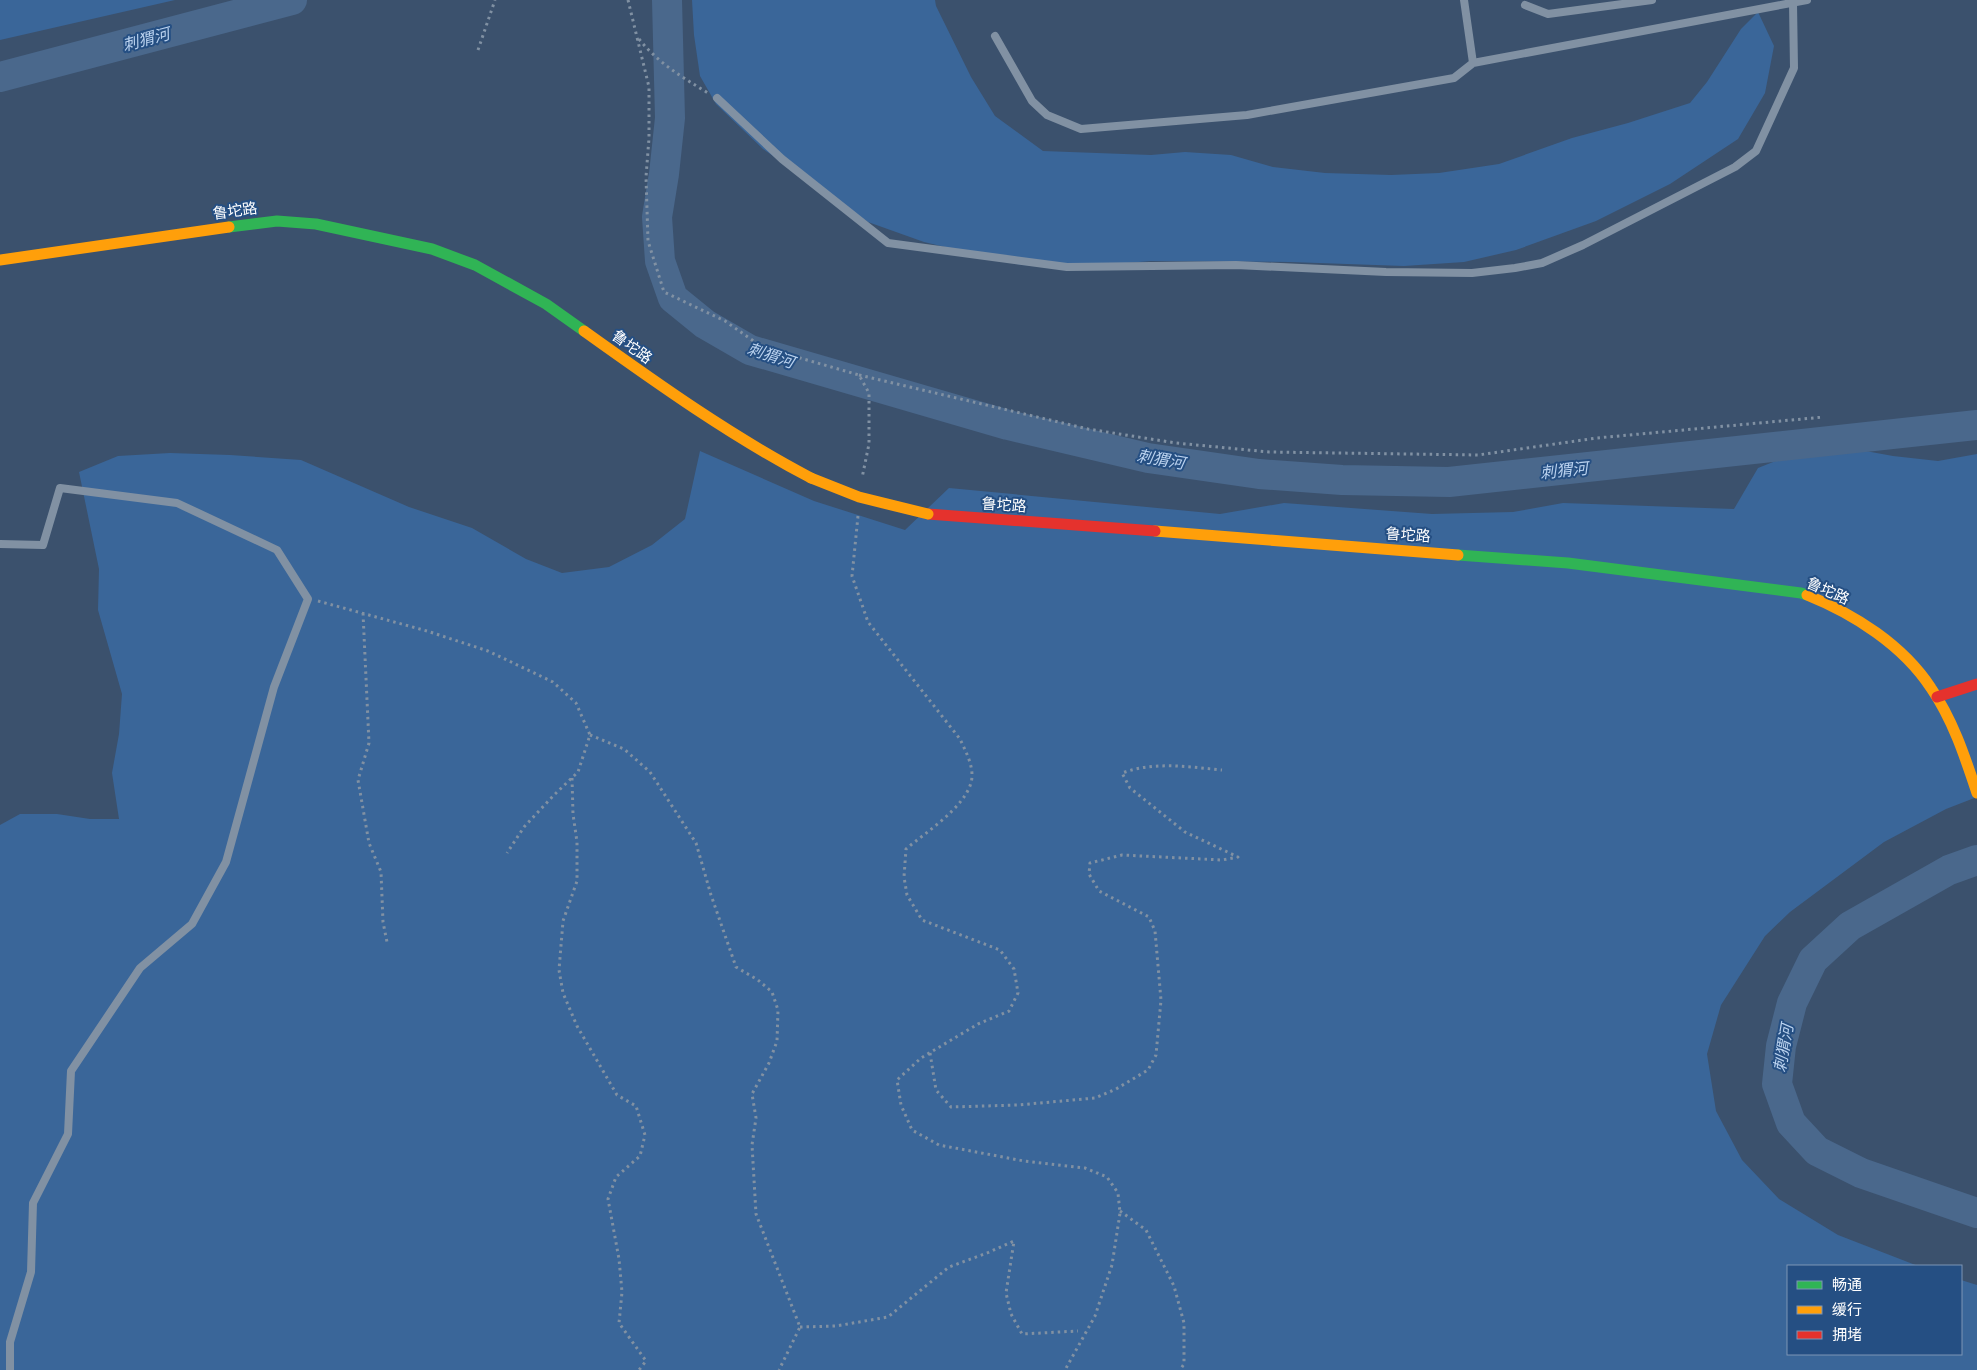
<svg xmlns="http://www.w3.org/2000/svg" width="1977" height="1370" viewBox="0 0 1977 1370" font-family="Helvetica,'Noto Sans SC',sans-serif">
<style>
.green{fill:#3a6699}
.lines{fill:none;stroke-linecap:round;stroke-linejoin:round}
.river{stroke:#4a688c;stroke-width:30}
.path{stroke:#8191a3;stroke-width:3;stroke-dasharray:2.5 4;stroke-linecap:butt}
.lane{stroke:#8191a3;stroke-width:8}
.fast{stroke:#30b455;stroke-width:11}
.slow{stroke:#ff9f0a;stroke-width:11}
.jam{stroke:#e5322d;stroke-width:11}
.slow-bridge{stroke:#ff9f0a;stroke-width:11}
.labels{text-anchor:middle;stroke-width:4;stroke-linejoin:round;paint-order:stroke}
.street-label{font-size:15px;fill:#fff;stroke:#254f83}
.water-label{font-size:16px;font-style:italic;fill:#bad2ef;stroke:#254f83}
</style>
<rect width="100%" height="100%" fill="#3b516d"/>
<path class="green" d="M 0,0 L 175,0 L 0,40 Z
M 692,0 L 935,0 L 936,6 L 971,77 L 995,116 L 1043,151 L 1151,155 L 1185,152 L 1231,155 L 1273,167 L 1325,173 L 1391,175 L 1439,173 L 1499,164 L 1572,138 L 1628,123 L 1690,103 L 1707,82 L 1741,29 L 1758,12 L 1774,46 L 1765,93 L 1738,139 L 1670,184 L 1596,221 L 1516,250 L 1464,262 L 1404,266 L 1290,262 L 1151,261 L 1077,267 L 1021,265 L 924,242 L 868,222 L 763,149 L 716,104 L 700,76 L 694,35 Z
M 1827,444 L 1893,456 L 1938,461 L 1977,454 L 1977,797 L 1946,809 L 1884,842 L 1790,912 L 1765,936 L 1721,1005 L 1707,1054 L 1716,1111 L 1742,1160 L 1779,1199 L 1838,1235 L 1918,1266 L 1788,1266 L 1788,1354 L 1961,1354 L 1961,1280 L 1977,1285 L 1977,1370 L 0,1370 L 0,825 L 20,814 L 57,814 L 90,819 L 119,819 L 112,773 L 119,734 L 122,694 L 98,610 L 99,569 L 79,472 L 118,456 L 170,453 L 230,455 L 301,460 L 409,507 L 472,528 L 526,559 L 562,573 L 609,567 L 652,545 L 685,519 L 700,451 L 814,501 L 905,530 L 949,488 L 1220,514 L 1284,503 L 1432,514 L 1513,512 L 1563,503 L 1734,509 L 1758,468 L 1793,454 Z"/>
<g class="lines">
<path class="river" d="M 667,0 L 670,118 L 664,174 L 657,217 L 660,261 L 673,298 L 705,324 L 750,350 L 1008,425 L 1148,458 L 1259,474 L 1342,480 L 1449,482 L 1977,425
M 0,77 L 292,0
M 1977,860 L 1949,870 L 1850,926 L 1813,960 L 1792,1003 L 1781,1046 L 1777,1084 L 1791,1123 L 1817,1151 L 1861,1173 L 1977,1213"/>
<path class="path" d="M 628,0 L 649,87 L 649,138 L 646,177 L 648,241 L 664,292 L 725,321 L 762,347 L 859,375 L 869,393 L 869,444 L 862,478
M 639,39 C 658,63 682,77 708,93
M 478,50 L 495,0
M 859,375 L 1088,429 L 1176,443 L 1269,452 L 1478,455 L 1597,438 L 1824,417
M 858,516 L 852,576 L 868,622 L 960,739 C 966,752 975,768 971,783 C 963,809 926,832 906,849 L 904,877 L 907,895 L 922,920 L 1000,950 L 1014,969 L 1018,993 L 1009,1011 L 978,1024 L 921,1058 L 897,1080 L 901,1105 L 912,1130 L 939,1145 L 1024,1161 L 1085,1168 L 1107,1177 L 1118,1193 L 1120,1213 L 1112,1265 L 1095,1316 L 1065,1370
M 318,601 L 427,631 L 488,651 L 553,682 L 576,703 L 590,735 L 578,772 L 554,795 L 524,827 L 507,853
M 363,613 L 369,743 L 358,780 L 369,843 L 381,872 L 383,922 L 387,942
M 590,735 L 624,749 L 650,772 L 696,843 L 711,895 L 736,967 L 758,980 L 772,992 L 778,1010 L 777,1041 L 769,1063 L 752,1094 L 756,1118 L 752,1145 L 756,1214 L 800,1327 L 779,1370
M 572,778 L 573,814 L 577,842 L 577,881 L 563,921 L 559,970 L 563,993 L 577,1026 L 617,1095 L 636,1106 L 645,1135 L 640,1156 L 616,1177 L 608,1199 L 619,1259 L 622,1292 L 619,1323 L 646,1361 L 639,1370
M 930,1053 L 936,1090 L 951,1107 L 1018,1105 L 1095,1098 L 1116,1089 L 1148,1070 L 1156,1055 L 1161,1000 L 1155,931 L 1149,917 L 1099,891 L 1089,874 L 1090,863 L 1122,855 L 1222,860 L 1238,857 L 1185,832 L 1130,788 L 1122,773 C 1155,761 1188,767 1222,770
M 1120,1211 L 1146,1230 L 1174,1286 L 1184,1323 L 1184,1364 L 1180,1370
M 800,1327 L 836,1326 L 888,1317 L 949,1267 L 987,1253 L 1014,1241 L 1006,1293 L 1011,1314 L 1022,1334 L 1078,1331"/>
<path class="lane" d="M 1464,0 L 1473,63 L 1807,0
M 1525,5 L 1548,14 L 1652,0
M 995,36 L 1032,101 L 1047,115 L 1081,129 L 1247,115 L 1454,78 L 1473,63
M 717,98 L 782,159 L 888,243 L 1067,267 L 1236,265 L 1386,272 L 1472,273 L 1515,268 L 1542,263 L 1583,245 L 1735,167 L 1756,151 L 1794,68 L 1793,3
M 0,544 L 43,545 L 60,488 L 177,503 L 277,550 L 308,599 L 274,687 L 226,862 L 192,924 L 140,968 L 71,1071 L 68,1134 L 33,1203 L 31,1272 L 10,1342 L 10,1370"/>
<path class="fast" d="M 229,227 L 277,221 L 316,224 L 432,249 L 475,265 L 546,304 L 584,331
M 1458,555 L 1568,563 L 1801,593 L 1807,595"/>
<path class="slow" d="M 0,260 L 229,227
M 584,331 C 658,384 731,436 811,478
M 1155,531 L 1458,555
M 1807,595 C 1854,614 1903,645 1931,688 C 1953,720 1965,757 1977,793"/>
<path class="jam" d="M 928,514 L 1155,531
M 1937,697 L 1977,684"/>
<path class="slow-bridge" d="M 811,478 L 859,497 L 928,514"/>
</g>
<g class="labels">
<g class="street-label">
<text transform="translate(235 211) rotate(-8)" y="5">鲁坨路</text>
<text transform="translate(632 347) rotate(36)" y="5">鲁坨路</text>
<text transform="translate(1004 505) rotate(4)" y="5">鲁坨路</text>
<text transform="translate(1408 535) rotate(4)" y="5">鲁坨路</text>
<text transform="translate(1828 591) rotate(24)" y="5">鲁坨路</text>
</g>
<g class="water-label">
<text transform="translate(146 39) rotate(-15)" y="6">刺猬河</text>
<text transform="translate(771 355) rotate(18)" y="6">刺猬河</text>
<text transform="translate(1161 459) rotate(10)" y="6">刺猬河</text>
<text transform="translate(1564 470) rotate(-6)" y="6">刺猬河</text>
<text transform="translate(1783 1048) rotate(-80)" y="6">刺猬河</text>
</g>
</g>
<rect x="1787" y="1265" width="175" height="90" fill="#254f83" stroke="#7c95b5"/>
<rect x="1797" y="1281" width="25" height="8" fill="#30b455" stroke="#7c95b5"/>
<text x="1832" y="1290" font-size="15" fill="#ffffff">畅通</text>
<rect x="1797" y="1306" width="25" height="8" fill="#ff9f0a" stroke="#7c95b5"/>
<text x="1832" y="1315" font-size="15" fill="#ffffff">缓行</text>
<rect x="1797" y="1331" width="25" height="8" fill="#e5322d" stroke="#7c95b5"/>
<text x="1832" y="1340" font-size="15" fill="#ffffff">拥堵</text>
</svg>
